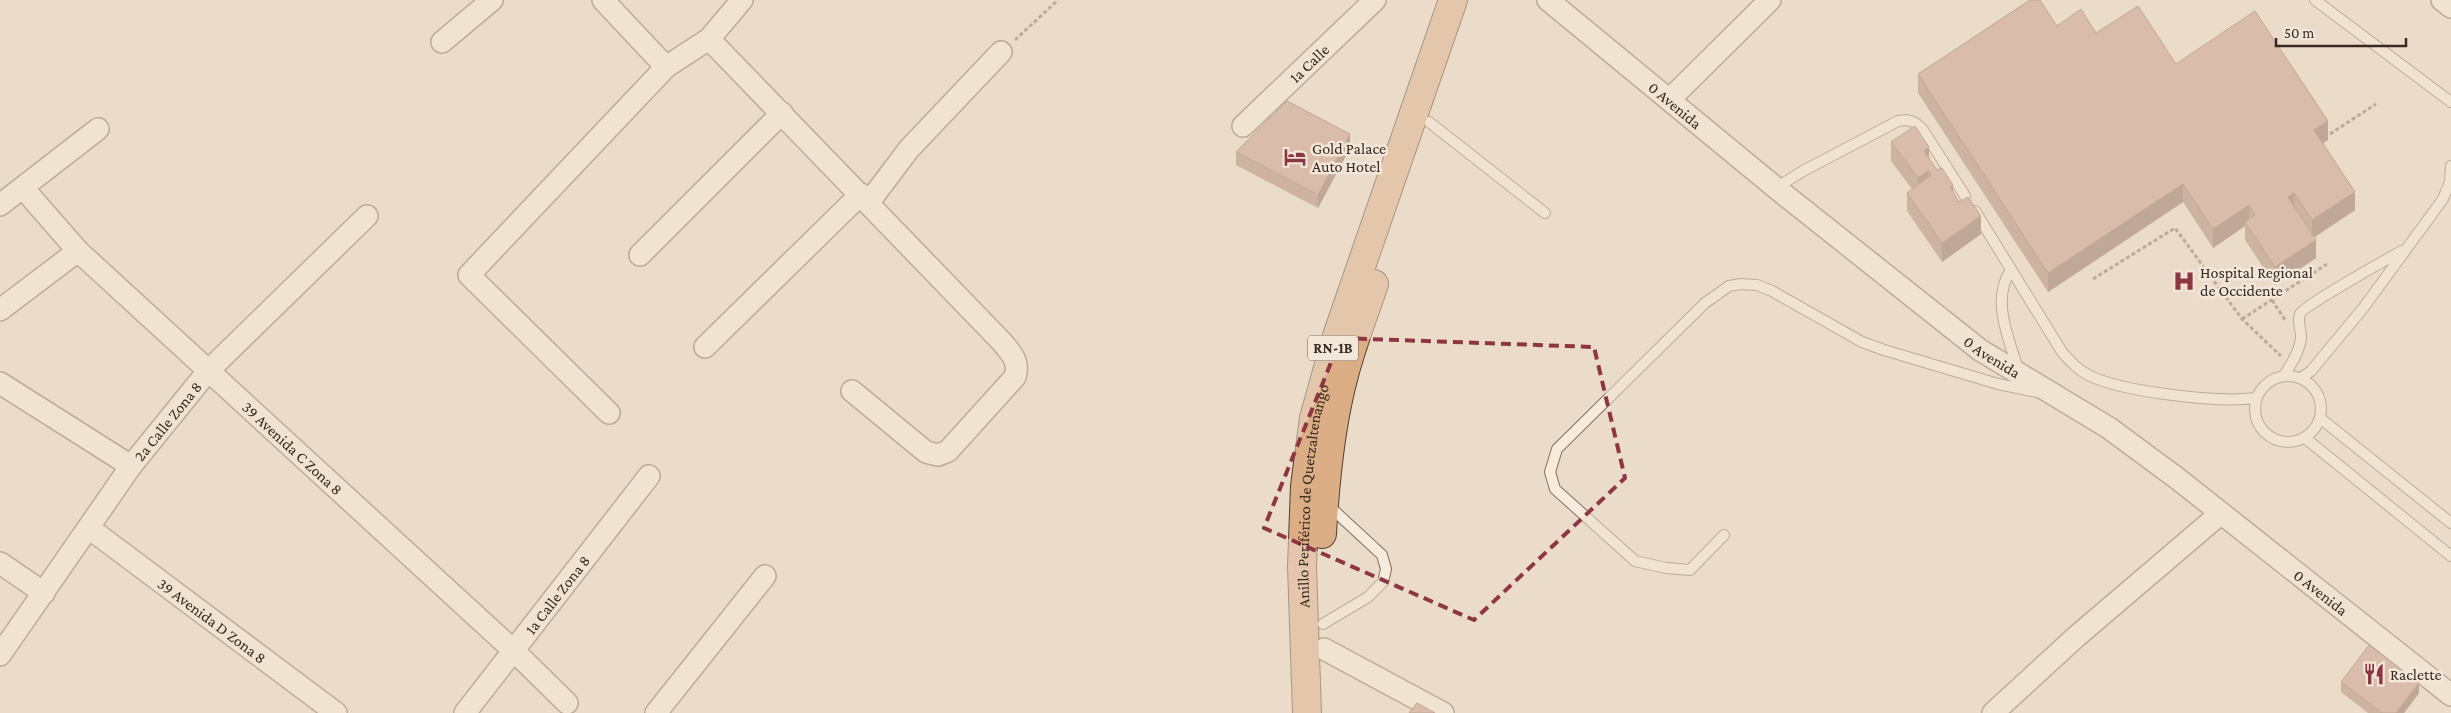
<svg xmlns="http://www.w3.org/2000/svg" width="2451" height="713" viewBox="0 0 2451 713" font-family="'Crimson Pro',serif">
<style>
.lines{fill:none;stroke-linecap:round;stroke-linejoin:round}
.service-casing{stroke:#866e60;stroke-width:12}
.minor-casing{stroke:#866e60;stroke-width:24}
.trunk-casing{stroke:#543e33;stroke-width:30}
.path{stroke:#866e60;stroke-width:3;stroke-dasharray:4 2.5;stroke-linecap:butt}
.service{stroke:#f6ebdc;stroke-width:10}
.minor{stroke:#f6ebdc;stroke-width:21}
.trunk{stroke:#dcae85;stroke-width:28}
.wall{fill:#a98072}
.shaded-wall{fill:#8a685c}
.building{fill:#c59584;stroke:#8a685c}
.marked{fill:none;stroke:#8f3643;stroke-width:4;stroke-dasharray:10 6;stroke-linejoin:round}
.labels{text-anchor:middle;stroke-width:5;stroke-linejoin:round;paint-order:stroke}
.shield{fill:#f3e7d9;stroke:#706259;stroke-width:1}
.shield-label{font-size:15px;font-weight:bold;fill:#382922}
.street-label{font-size:16px;fill:#382922;stroke:#f3e7d9}
.poi-label{font-size:16px;fill:#382922;stroke:#f3e7d9;text-anchor:start}
</style>
<rect width="100%" height="100%" fill="#ebdcca"/>
<g class="lines">
<g class="service-casing">
<path id="service" d="M 2315,0 L 2451,102
M 1429,122 L 1545,213
M 1776,188 L 1803,171 L 1898,121 C 1910,119 1915,121 1923,130 L 1965,196
M 1975,211 L 2062,352 C 2070,361 2077,369 2088,375 C 2122,392 2218,403 2256,398
M 2011,270 C 1990,299 2010,342 2019,372
M2255 409a33 33 0 1 1 66 0a33 33 0 1 1-66 0Z
M 2284,376 C 2291,364 2300,351 2301,337 C 2301,329 2297,322 2300,314 C 2303,306 2389,258 2402,251
M 2301,378 L 2311,371 L 2364,307 L 2443,199 L 2450,182 L 2451,166
M 2320,418 L 2451,523
M 2305,438 L 2451,556
M 1724,535 L 1690,570 L 1666,568 L 1635,561 L 1555,489 L 1550,472 L 1557,449 L 1705,303 L 1729,286 L 1741,284 L 1757,285 L 1772,291 L 1862,342 L 1884,350 L 1998,384 L 2037,392
M 1323,624 L 1368,597 L 1383,582 L 1386,569 L 1382,555 L 1327,504"/>
</g>
<g class="minor-casing">
<g id="minor">
<path d="M 603,0 L 666,67"/>
<path id="s1" d="M 1548,0 L 1776,188 L 1980,350 L 2109,428 L 2178,479 L 2451,695"/>
<path d="M 2442,0 L 2451,7"/>
<path d="M 709,39 L 1001,341 C 1011,353 1020,361 1015,377 L 948,451 L 938,455 L 926,452 L 852,391"/>
<path d="M 442,42 L 492,0"/>
<path d="M 1670,99 L 1770,0"/>
<path id="s2" d="M 1243,126 L 1375,0"/>
<path id="s3" d="M 23,188 L 78,251 L 514,651 L 567,703"/>
<path d="M 869,202 L 909,149 L 1001,52"/>
<path d="M 0,205 L 98,129"/>
<path d="M 640,255 L 782,113"/>
<path d="M 0,310 L 78,251"/>
<path d="M 705,347 L 861,194"/>
<path d="M 0,383 L 131,466"/>
<path d="M 609,413 L 469,275 L 666,67 L 709,39 L 742,0"/>
<path id="s4" d="M 89,528 L 336,713"/>
<path d="M 0,563 L 44,593"/>
<path d="M 1324,649 L 1443,713"/>
<path id="s5" d="M 0,655 L 131,466 L 208,371 L 367,216"/>
<path id="s6" d="M 465,713 L 649,476"/>
<path d="M 656,713 L 765,576"/>
<path d="M 1993,713 L 2077,636 L 2220,514"/>
</g>
</g>
<g class="trunk-casing">
<g id="trunk">
<path d="M 1322,534 C 1325,481 1330,426 1344,375 C 1352,344 1364,314 1374,284"/>
<path id="s7" d="M 1307,713 L 1302,566 L 1305,486 L 1314,418 L 1337,336 L 1453,0"/>
</g>
</g>
<path class="path" d="M 1015,40 L 1058,0
M 2330,134 L 2376,104
M 2093,279 L 2175,228 L 2242,319 L 2281,356
M 2272,300 L 2285,320
M 2242,319 L 2327,264"/>
<use href="#service" class="service"/>
<use href="#minor" class="minor"/>
<use href="#trunk" class="trunk"/>
</g>
<path class="wall" d="M 2057,26 L 2096,33 L 2176,64 L 2328,140 L 2323,143 L 2355,210 L 2314,237 L 2316,258 L 2275,285 L 2245,240 L 2245,226 L 2213,248 L 2183,202 L 2048,292 L 1918,93 L 1918,74 Z
M 1891,142 L 1929,159 L 1981,234 L 1942,262 L 1907,211 L 1907,193 L 1912,189 L 1891,161 Z
M 1350,148 L 1318,208 L 1236,165 L 1236,152 Z
M 2341,682 L 2419,693 L 2404,713 L 2368,713 L 2341,692 Z"/>
<path class="shaded-wall" d="M 2328,121 L 2328,140 L 2314,149 L 2314,130 Z
M 1350,134 L 1350,148 L 1318,208 L 1318,195 Z
M 1929,147 L 1929,165 L 1924,151 Z
M 1928,171 L 1928,189 L 1918,196 L 1918,178 Z
M 2183,184 L 2183,202 L 2048,292 L 2048,273 Z
M 1953,185 L 1953,204 L 1950,187 Z
M 2355,192 L 2355,210 L 2312,239 L 2312,220 Z
M 2294,193 L 2294,211 L 2288,197 Z
M 2249,205 L 2249,223 L 2245,222 L 2245,226 L 2213,248 L 2213,229 Z
M 1981,216 L 1981,234 L 1942,262 L 1942,243 Z
M 2316,240 L 2316,258 L 2275,285 L 2275,267 Z
M 2419,683 L 2419,693 L 2404,713 L 2396,713 Z"/>
<path class="building" d="M 2030,0 L 2040,0 L 2057,26 L 2081,9 L 2096,33 L 2138,6 L 2176,64 L 2255,11 L 2328,121 L 2314,130 L 2355,192 L 2312,220 L 2294,193 L 2288,197 L 2316,240 L 2275,267 L 2245,222 L 2255,215 L 2249,205 L 2213,229 L 2183,184 L 2048,273 L 1918,74 Z
M 1287,101 L 1350,134 L 1318,195 L 1236,152 Z
M 1915,126 L 1929,147 L 1924,151 L 1937,170 L 1942,168 L 1953,185 L 1950,187 L 1959,202 L 1968,197 L 1981,216 L 1942,243 L 1907,193 L 1931,175 L 1928,171 L 1918,178 L 1891,142 Z
M 2369,645 L 2419,683 L 2396,713 L 2382,713 L 2341,682 Z
M 1417,703 L 1435,713 L 1409,713 Z"/>
<path d="M0 0H2451V713H0ZM 1341,338 L 1594,347 L 1625,478 L 1474,620 L 1264,528 Z" fill="#ebdcca" fill-opacity=".55" fill-rule="evenodd"/>
<path class="marked" d="M 1341,338 L 1594,347 L 1625,478 L 1474,620 L 1264,528 Z"/>
<defs>
<g id="hotel-bare" transform="scale(1.725)"><path d="M-6-4.5h1.5V1H6V5H4.5V3h-9V5H-6ZM-4 0a1.8 1.8 0 1 1 3.6 0ZM.5 0V-2.5h3Q6-2.5 6 0Z" fill="#8f3643" stroke="#f3e7d9" stroke-width="2.5" paint-order="stroke"/></g>
<g id="hospital-bare" transform="scale(1.725)"><path d="M-5-5h3v3.5h4V-5h3V5h-3V1.5h-4V5h-3Z" fill="#8f3643" stroke="#f3e7d9" stroke-width="2.5" paint-order="stroke"/></g>
<g id="restaurant-bare" transform="scale(1.725)"><path d="M-5-6h1v4h1v-4h1v4h1v-4h1v5L-1.5 .5V6h-2V.5L-5-1ZM5-6V6H3V1.5H1.5Q1.5-4 5-6Z" fill="#8f3643" stroke="#f3e7d9" stroke-width="2.5" paint-order="stroke"/></g>
</defs>
<g fill-rule="evenodd">
<use href="#hotel-bare" x="1295" y="157"/>
<use href="#hospital-bare" x="2184" y="281"/>
<use href="#restaurant-bare" x="2374" y="674"/>
</g>
<g class="labels">
<rect class="shield" x="1308" y="335.5" width="50" height="25" rx="4"/>
<g class="shield-label">
<text x="1333" y="353">RN-1B</text>
</g>
<g class="street-label">
<text dy="6" stroke="none"><textPath href="#s2" startOffset="91">1a Calle</textPath></text>
<text dy="6" stroke="none"><textPath href="#s1" startOffset="165">0 Avenida</textPath></text>
<text dy="6" stroke="none"><textPath href="#s1" startOffset="570">0 Avenida</textPath></text>
<text dy="6" stroke="none"><textPath href="#s5" startOffset="288">2a Calle Zona 8</textPath></text>
<text dy="6" stroke="none"><textPath href="#s3" startOffset="375">39 Avenida C Zona 8</textPath></text>
<text dy="6" stroke="none"><textPath href="#s7" startOffset="218">Anillo Periférico de Quetzaltenango</textPath></text>
<text dy="6" stroke="none"><textPath href="#s1" startOffset="975">0 Avenida</textPath></text>
<text dy="6" stroke="none"><textPath href="#s6" startOffset="150">1a Calle Zona 8</textPath></text>
<text dy="6" stroke="none"><textPath href="#s4" startOffset="154">39 Avenida D Zona 8</textPath></text>
</g>
<g class="poi-label">
<text x="1312" y="154">Gold Palace<tspan x="1312" dy="18">Auto Hotel</tspan></text>
<text x="2200" y="278">Hospital Regional<tspan x="2200" dy="18">de Occidente</tspan></text>
<text x="2390" y="680">Raclette</text>
</g>
</g>
<path d="M2276 38v8h130v-8" fill="none" stroke="#382922" stroke-width="2.5"/>
<text x="2284" y="38" font-size="15" fill="#382922" stroke="#f3e7d9" stroke-width="4" paint-order="stroke">50 m</text>
</svg>
